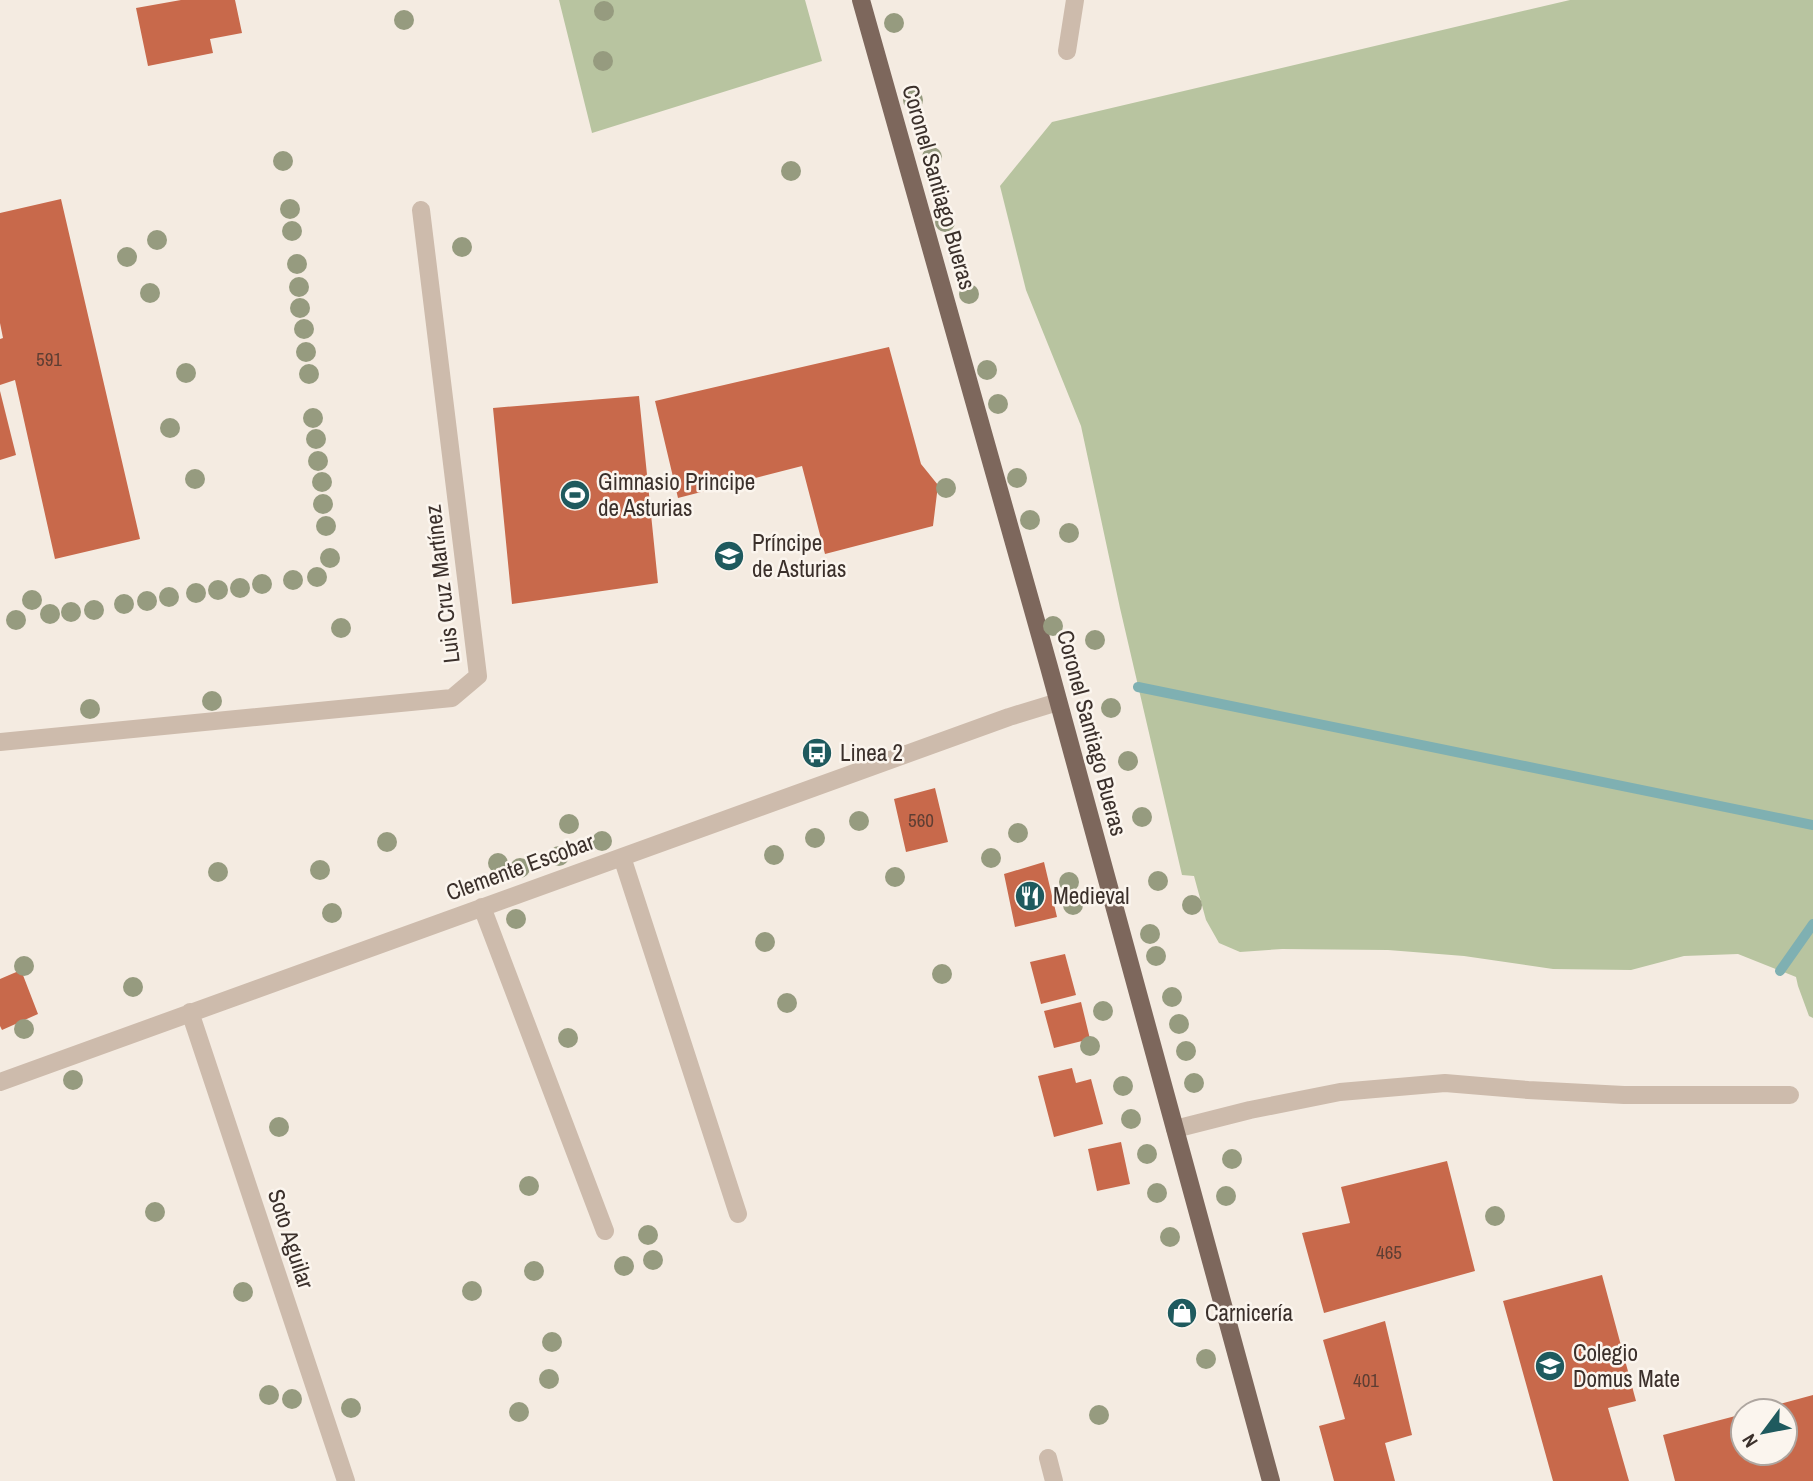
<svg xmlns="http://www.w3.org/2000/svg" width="1813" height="1481" viewBox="0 0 1813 1481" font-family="'Archivo Narrow',sans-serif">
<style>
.green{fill:#b8c4a0}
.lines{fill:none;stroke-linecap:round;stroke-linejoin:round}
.stream{stroke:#7fb0b2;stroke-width:10}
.building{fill:#c8694b}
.minor{stroke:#cdbbac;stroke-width:18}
.major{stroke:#7d675c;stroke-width:18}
.tree{fill:#969b7f}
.labels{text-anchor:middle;stroke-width:5;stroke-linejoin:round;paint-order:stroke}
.number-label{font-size:19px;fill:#5e3e33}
.street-label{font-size:23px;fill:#3b302b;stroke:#fbf5ee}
.poi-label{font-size:23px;fill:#3b302b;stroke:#fbf5ee;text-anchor:start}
</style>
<rect width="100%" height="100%" fill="#f4ebe1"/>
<path class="green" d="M 559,0 L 805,0 L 822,61 L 592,133 Z
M 1570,0 L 1813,0 L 1813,1018 L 1809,1016 L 1798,986 L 1796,977 L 1738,954 L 1684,956 L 1631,970 L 1553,969 L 1464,956 L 1388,950 L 1282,949 L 1240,952 L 1219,943 L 1206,920 L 1194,876 L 1182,875 L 1120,608 L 1081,426 L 1026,290 L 1000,186 L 1052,122 Z"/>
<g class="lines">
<path class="stream" d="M 1138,687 L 1813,825
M 1780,971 L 1813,924"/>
</g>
<path class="building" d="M 181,0 L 235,0 L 242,33 L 210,39 L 213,53 L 148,66 L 136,8 Z
M 61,199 L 140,539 L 55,559 L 15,380 L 0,385 L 0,339 L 3,338 L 0,323 L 0,213 Z
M 889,347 L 921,464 L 938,485 L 933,526 L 825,554 L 802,466 L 678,498 L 655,401 Z
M 0,391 L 16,455 L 0,460 Z
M 639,396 L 658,583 L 512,604 L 493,408 Z
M 935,788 L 948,842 L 906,852 L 894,799 Z
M 1044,862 L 1057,917 L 1015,927 L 1004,874 Z
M 1065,954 L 1076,995 L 1041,1004 L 1030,962 Z
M 21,970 L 38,1014 L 2,1030 L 0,1026 L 0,979 Z
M 1081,1002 L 1090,1039 L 1054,1048 L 1044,1011 Z
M 1072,1068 L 1076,1083 L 1091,1079 L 1103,1124 L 1054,1137 L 1038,1076 Z
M 1121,1142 L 1130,1184 L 1097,1191 L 1088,1149 Z
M 1447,1161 L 1475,1271 L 1324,1313 L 1302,1233 L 1350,1223 L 1341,1187 Z
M 1602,1275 L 1636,1401 L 1608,1408 L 1629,1481 L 1553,1481 L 1503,1301 Z
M 1385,1321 L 1412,1435 L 1385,1443 L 1395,1481 L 1334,1481 L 1319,1426 L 1345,1419 L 1323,1340 Z
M 1813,1395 L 1813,1481 L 1675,1481 L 1663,1435 L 1743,1414 L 1743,1453 L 1785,1453 L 1785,1411 L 1757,1410 Z"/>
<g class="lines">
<path class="minor" d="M 1067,51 L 1075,0
M 0,742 L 452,698 L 478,676 L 421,210
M 622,857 L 738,1214
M 482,907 L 605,1231
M 190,1012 L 346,1481
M 0,1082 L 1009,717 L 1058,702
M 1175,1129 L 1250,1110 L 1340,1092 L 1445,1083 L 1528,1090 L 1624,1095 L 1790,1095
M 1048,1458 L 1054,1481"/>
<path class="major" d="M 861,0 L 1049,667 L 1271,1481"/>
</g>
<g class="tree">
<circle cx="604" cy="11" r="10"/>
<circle cx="404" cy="20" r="10"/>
<circle cx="894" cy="23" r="10"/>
<circle cx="603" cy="61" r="10"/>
<circle cx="913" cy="100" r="10"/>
<circle cx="932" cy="157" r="10"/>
<circle cx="283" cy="161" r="10"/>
<circle cx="791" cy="171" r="10"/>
<circle cx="290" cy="209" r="10"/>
<circle cx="945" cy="222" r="10"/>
<circle cx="292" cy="231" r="10"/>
<circle cx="157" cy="240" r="10"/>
<circle cx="462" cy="247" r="10"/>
<circle cx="127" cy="257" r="10"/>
<circle cx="297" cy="264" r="10"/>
<circle cx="299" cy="287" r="10"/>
<circle cx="150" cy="293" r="10"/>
<circle cx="969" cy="294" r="10"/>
<circle cx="300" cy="308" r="10"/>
<circle cx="304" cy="329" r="10"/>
<circle cx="306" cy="352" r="10"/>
<circle cx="987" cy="370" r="10"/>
<circle cx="186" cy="373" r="10"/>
<circle cx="309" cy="374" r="10"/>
<circle cx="998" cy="404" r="10"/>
<circle cx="313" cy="418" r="10"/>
<circle cx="170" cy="428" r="10"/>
<circle cx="316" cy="439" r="10"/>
<circle cx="318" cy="461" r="10"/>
<circle cx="1017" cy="478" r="10"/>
<circle cx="195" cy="479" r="10"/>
<circle cx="322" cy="482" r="10"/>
<circle cx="946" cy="488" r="10"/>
<circle cx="323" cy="504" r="10"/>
<circle cx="1030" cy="520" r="10"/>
<circle cx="326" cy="526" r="10"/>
<circle cx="1069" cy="533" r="10"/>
<circle cx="330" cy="558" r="10"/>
<circle cx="317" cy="577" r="10"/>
<circle cx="293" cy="580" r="10"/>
<circle cx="262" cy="584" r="10"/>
<circle cx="240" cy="588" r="10"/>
<circle cx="218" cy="590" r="10"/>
<circle cx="196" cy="593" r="10"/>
<circle cx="169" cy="597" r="10"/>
<circle cx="32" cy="600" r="10"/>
<circle cx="147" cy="601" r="10"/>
<circle cx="124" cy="604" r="10"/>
<circle cx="94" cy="610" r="10"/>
<circle cx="71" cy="612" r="10"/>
<circle cx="50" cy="614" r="10"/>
<circle cx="16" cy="620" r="10"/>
<circle cx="1053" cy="626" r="10"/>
<circle cx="341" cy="628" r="10"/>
<circle cx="1095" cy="640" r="10"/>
<circle cx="212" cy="701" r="10"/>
<circle cx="1111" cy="708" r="10"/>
<circle cx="90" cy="709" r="10"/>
<circle cx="1128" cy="761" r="10"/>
<circle cx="1142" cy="817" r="10"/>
<circle cx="859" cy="821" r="10"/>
<circle cx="569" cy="824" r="10"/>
<circle cx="1018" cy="833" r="10"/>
<circle cx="815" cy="838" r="10"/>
<circle cx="602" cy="841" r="10"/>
<circle cx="387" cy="842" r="10"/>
<circle cx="774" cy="855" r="10"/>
<circle cx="559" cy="856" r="10"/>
<circle cx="991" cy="858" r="10"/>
<circle cx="498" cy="863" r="10"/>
<circle cx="520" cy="868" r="10"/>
<circle cx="320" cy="870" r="10"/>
<circle cx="218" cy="872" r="10"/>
<circle cx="895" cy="877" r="10"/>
<circle cx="1158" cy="881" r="10"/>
<circle cx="1069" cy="882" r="10"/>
<circle cx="1073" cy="905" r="10"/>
<circle cx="1192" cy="905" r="10"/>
<circle cx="332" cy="913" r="10"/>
<circle cx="516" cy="919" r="10"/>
<circle cx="1150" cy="934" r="10"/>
<circle cx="765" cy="942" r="10"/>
<circle cx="1156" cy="956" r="10"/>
<circle cx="24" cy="966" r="10"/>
<circle cx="942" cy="974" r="10"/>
<circle cx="133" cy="987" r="10"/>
<circle cx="1172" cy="997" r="10"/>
<circle cx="787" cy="1003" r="10"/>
<circle cx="1103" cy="1011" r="10"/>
<circle cx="1179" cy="1024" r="10"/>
<circle cx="24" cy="1029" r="10"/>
<circle cx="568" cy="1038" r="10"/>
<circle cx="1090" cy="1046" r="10"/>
<circle cx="1186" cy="1051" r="10"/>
<circle cx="73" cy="1080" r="10"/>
<circle cx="1194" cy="1083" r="10"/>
<circle cx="1123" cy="1086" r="10"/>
<circle cx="1131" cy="1119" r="10"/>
<circle cx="279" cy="1127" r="10"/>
<circle cx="1147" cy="1154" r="10"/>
<circle cx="1232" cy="1159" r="10"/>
<circle cx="529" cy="1186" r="10"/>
<circle cx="1157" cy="1193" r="10"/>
<circle cx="1226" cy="1196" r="10"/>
<circle cx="155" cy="1212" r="10"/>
<circle cx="1495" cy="1216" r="10"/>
<circle cx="648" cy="1235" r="10"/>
<circle cx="1170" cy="1237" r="10"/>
<circle cx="653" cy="1260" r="10"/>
<circle cx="624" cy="1266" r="10"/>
<circle cx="534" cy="1271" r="10"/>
<circle cx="472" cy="1291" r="10"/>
<circle cx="243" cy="1292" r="10"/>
<circle cx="552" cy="1342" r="10"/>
<circle cx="1206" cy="1359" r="10"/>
<circle cx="549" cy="1379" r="10"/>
<circle cx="269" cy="1395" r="10"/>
<circle cx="292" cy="1399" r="10"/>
<circle cx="351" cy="1408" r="10"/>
<circle cx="519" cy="1412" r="10"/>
<circle cx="1099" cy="1415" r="10"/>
</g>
<defs>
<g id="stadium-disc" transform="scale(1.575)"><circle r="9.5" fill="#1f5a5e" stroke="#fbf5ee"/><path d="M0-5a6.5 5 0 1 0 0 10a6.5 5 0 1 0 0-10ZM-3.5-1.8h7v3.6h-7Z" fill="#fff"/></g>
<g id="school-disc" transform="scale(1.575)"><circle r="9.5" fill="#1f5a5e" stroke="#fbf5ee"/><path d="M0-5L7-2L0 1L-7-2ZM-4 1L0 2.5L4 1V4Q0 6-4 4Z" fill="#fff"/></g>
<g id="bus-disc" transform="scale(1.575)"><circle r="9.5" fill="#1f5a5e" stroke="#fbf5ee"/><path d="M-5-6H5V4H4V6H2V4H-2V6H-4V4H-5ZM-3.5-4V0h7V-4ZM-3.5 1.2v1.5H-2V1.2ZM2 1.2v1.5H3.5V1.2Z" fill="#fff"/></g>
<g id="restaurant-disc" transform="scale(1.575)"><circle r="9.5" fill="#1f5a5e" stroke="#fbf5ee"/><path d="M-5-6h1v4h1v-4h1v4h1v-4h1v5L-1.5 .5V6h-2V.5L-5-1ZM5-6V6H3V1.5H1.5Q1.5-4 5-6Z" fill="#fff"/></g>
<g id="shop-disc" transform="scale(1.575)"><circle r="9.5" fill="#1f5a5e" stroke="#fbf5ee"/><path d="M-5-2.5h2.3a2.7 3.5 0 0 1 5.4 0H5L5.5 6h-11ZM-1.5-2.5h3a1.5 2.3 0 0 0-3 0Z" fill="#fff"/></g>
</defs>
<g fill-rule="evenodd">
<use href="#stadium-disc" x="575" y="495"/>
<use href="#school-disc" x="729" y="556"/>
<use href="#bus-disc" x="817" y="753"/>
<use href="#restaurant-disc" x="1030" y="896"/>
<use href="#shop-disc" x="1182" y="1313"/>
<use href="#school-disc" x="1550" y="1366"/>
</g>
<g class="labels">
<g class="number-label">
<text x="49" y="366">591</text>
<text x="921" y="827">560</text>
<text x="1389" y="1259">465</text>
<text x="1366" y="1387">401</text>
</g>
<g class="street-label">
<text transform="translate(939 187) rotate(74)" y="8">Coronel Santiago Bueras</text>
<text transform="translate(442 584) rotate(-97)" y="8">Luis Cruz Martínez</text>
<text transform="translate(1092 733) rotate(75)" y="8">Coronel Santiago Bueras</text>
<text transform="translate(520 867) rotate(-20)" y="8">Clemente Escobar</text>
<text transform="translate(291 1239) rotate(72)" y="8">Soto Aguilar</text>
</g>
<g class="poi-label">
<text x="598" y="490">Gimnasio Principe<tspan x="598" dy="26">de Asturias</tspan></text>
<text x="752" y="551">Príncipe<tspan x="752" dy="26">de Asturias</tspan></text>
<text x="840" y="761">Linea 2</text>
<text x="1053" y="904">Medieval</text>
<text x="1205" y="1321">Carnicería</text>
<text x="1573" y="1361">Colegio<tspan x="1573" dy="26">Domus Mate</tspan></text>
</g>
</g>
<g transform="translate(1764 1432) rotate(238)"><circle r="33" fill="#fbf5ee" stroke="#aea6a0" stroke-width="2"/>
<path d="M0-5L12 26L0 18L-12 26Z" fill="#1f5a5e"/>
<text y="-10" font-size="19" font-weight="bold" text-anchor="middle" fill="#3b302b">N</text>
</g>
</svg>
